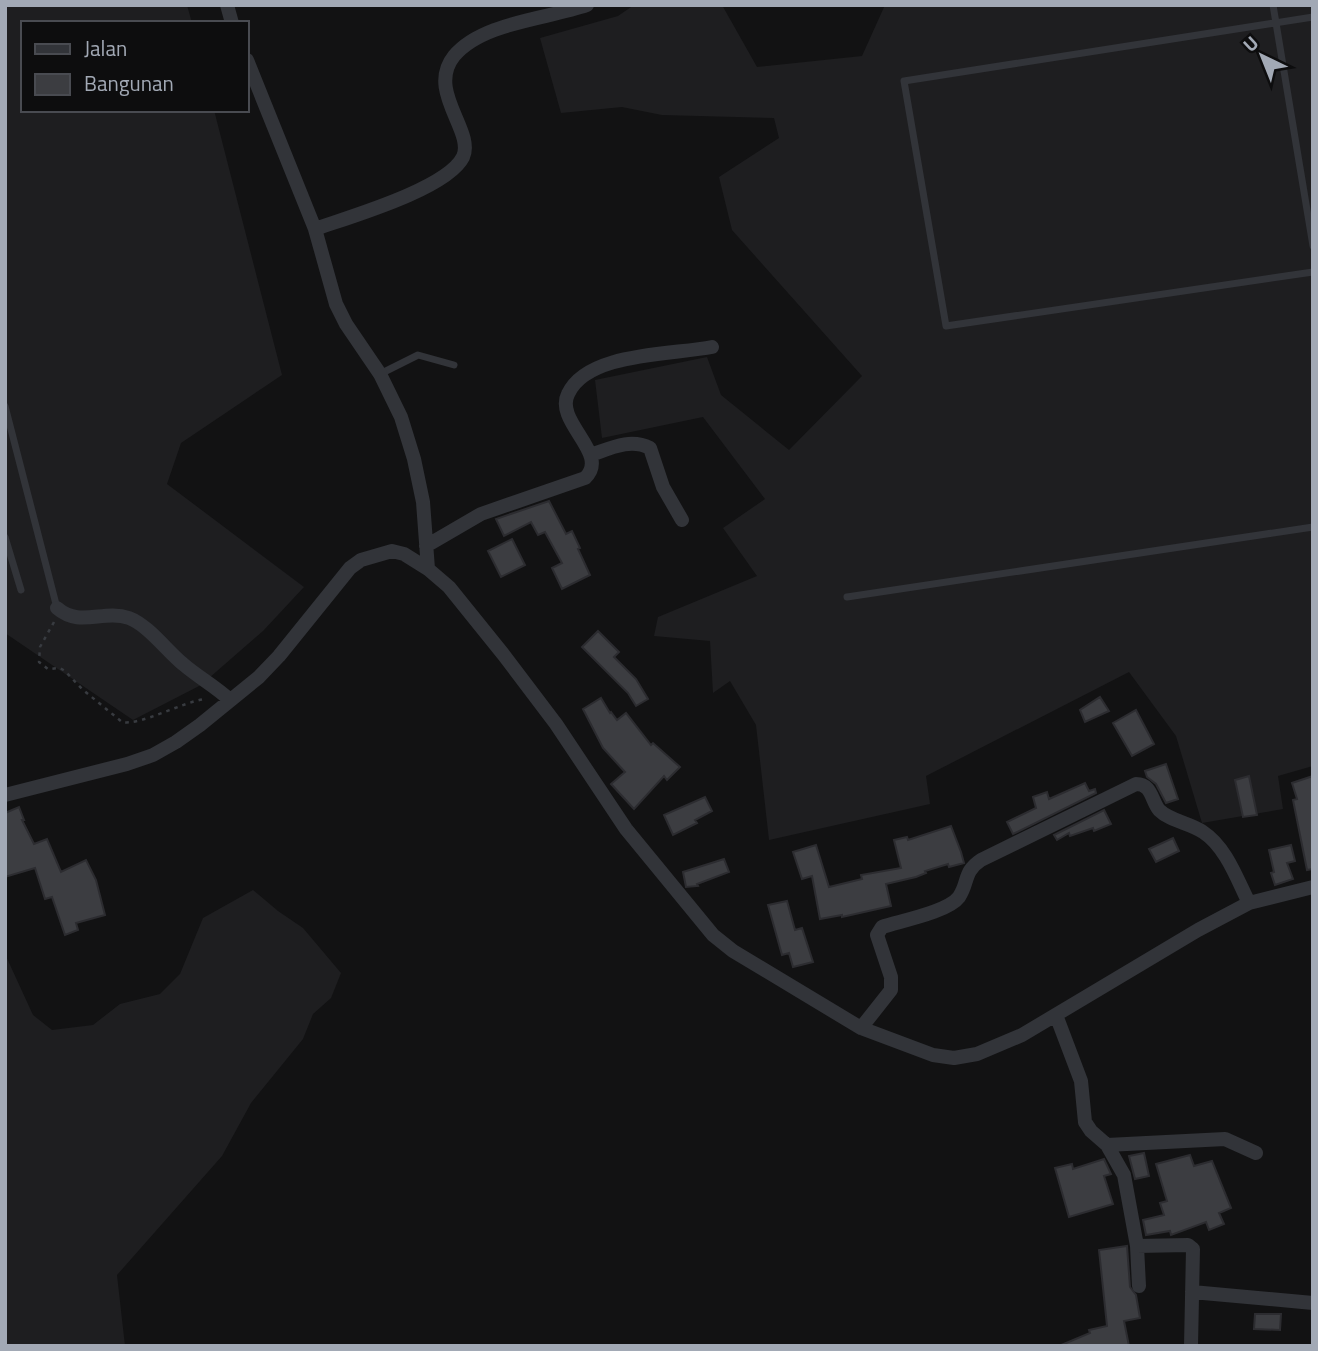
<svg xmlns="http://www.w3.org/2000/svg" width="1318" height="1351" viewBox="0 0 1318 1351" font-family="'Titillium Web',sans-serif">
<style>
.built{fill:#1e1e20}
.building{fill:#3c3d41;stroke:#2c2c30;stroke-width:2}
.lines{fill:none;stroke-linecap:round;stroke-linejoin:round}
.path{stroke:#383b40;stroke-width:2.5;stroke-dasharray:3.5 5;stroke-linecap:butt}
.service{stroke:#323439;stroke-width:7}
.minor{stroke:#323439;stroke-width:14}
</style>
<rect width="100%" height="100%" fill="#121213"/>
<path class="built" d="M 5,5 L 187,5 L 192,23 L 23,23 L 23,110 L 214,110 L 282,375 L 181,443 L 167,484 L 304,587 L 263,631 L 201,685 L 133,720 L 5,633 Z
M 634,5 L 722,5 L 757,67 L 862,56 L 885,5 L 1313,5 L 1313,766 L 1278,776 L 1283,809 L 1202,823 L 1176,736 L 1129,672 L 926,776 L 930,804 L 769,840 L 756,725 L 730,681 L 713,693 L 710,641 L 654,636 L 658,617 L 757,576 L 723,528 L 765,499 L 703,417 L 602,438 L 595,380 L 707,357 L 721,395 L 789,450 L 862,376 L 732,230 L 719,177 L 779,138 L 774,118 L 662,115 L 622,107 L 561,113 L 540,38 L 618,16 Z
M 253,890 L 278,911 L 303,928 L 341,973 L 331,998 L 313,1014 L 303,1039 L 251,1103 L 222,1156 L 117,1275 L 125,1346 L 5,1346 L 5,954 L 33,1015 L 52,1030 L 93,1025 L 120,1004 L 160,994 L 180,974 L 203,918 Z"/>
<path class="building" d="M 549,501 L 566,534 L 572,531 L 580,548 L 578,549 L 590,575 L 562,589 L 552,568 L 562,563 L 545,532 L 538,535 L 531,522 L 504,536 L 496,519 Z
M 512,539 L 525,565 L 501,577 L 488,551 Z
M 598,631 L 619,652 L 614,657 L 636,679 L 648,699 L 636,706 L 628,693 L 582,647 Z
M 1100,697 L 1109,711 L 1085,722 L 1080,710 Z
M 601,698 L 610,713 L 611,712 L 617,720 L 626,713 L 651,745 L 653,743 L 680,767 L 667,780 L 664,776 L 634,809 L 611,784 L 625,772 L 603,748 L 583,709 Z
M 1136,710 L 1154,744 L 1132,756 L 1113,723 Z
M 1166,764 L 1178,799 L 1166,803 L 1156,784 L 1147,777 L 1145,771 Z
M 1249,776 L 1257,815 L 1243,817 L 1235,780 Z
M 1313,776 L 1313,869 L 1307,870 L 1293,800 L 1297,799 L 1292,783 Z
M 1085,783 L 1089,791 L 1095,789 L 1096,793 L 1013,834 L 1007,822 L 1036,808 L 1033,797 L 1047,792 L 1049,799 Z
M 705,797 L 712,811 L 695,820 L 697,823 L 673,835 L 664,815 Z
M 19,807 L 24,820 L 22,820 L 34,844 L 47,839 L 61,872 L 86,860 L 96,880 L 105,915 L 76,923 L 78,930 L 65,935 L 52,897 L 45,899 L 35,868 L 5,877 L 5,813 Z
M 1104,810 L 1111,824 L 1094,831 L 1093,828 L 1070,836 L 1069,833 L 1057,840 L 1054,835 Z
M 951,826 L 961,852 L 964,863 L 949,867 L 948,864 L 925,871 L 926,873 L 916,877 L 886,884 L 891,906 L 842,917 L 842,915 L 820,919 L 812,876 L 802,879 L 793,852 L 816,845 L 829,887 L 862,879 L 861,875 L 901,868 L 894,840 L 907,837 L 908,840 Z
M 1173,838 L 1179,851 L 1156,862 L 1149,849 Z
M 1291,845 L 1295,861 L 1287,863 L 1293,879 L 1275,885 L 1271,873 L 1274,872 L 1269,850 Z
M 724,859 L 729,872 L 697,884 L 698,886 L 686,887 L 683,872 Z
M 787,901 L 795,930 L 802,928 L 813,962 L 793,967 L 789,953 L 782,955 L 768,905 Z
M 1144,1153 L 1149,1176 L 1135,1179 L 1129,1156 Z
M 1190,1155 L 1194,1166 L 1212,1161 L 1231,1208 L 1219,1213 L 1224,1224 L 1209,1230 L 1206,1222 L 1171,1235 L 1170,1231 L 1146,1235 L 1143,1220 L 1164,1215 L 1160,1203 L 1167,1201 L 1156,1164 Z
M 1104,1159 L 1111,1174 L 1104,1176 L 1113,1204 L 1069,1217 L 1055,1168 L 1072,1164 L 1073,1169 Z
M 1127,1246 L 1130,1287 L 1136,1295 L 1140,1318 L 1124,1321 L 1129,1346 L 1059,1346 L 1090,1333 L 1089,1330 L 1107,1326 L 1099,1250 Z
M 1255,1314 L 1281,1314 L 1280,1330 L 1254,1329 Z"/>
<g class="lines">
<path class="path" d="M 54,622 L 40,647 L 39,662 L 48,669 L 60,668 L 65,671 L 82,689 L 122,722 C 140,726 182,702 205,699"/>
<path class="service" d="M 1273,5 L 1313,246
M 1313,17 L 904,81 L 946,326 L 1313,272
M 380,374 L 418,355 L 454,365
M 5,406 L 57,608
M 5,537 L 21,590
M 847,597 L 1313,527"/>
<path class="minor" d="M 227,5 L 232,23
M 247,60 L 315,229 L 336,304 L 346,324 L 380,374 L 401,417 L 414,459 L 423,502 L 428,569
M 315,229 C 349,217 447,189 463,157 C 475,131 426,91 454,56 C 482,22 548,19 587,5
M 591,455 C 611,448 630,438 650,448 L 663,487 L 682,520
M 426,546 L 481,514 L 585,478 C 611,454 554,422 568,394 C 587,352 672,355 712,347
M 57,608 C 80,628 103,609 129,618 C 148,625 167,651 183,664 C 198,677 215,686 230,700
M 5,795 L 127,764 L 153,755 L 176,742 L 200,725 L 259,677 L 279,656 L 350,568 L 361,560 L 392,551 L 404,554 L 428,569 L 449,587 L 503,654 L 556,724 L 626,829 L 713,935 L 733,951 L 861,1028 L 933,1055 L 954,1058 L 977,1054 L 1022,1035 L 1198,930 L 1249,903 L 1313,887
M 1056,1015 L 1081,1081 L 1085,1122 L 1091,1131 L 1107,1145 L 1124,1175 L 1137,1246 L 1139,1286
M 861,1028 L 891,990 L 891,977 L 877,935 L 882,927 C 900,921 948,912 959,897 C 969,882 963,872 981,860 L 1136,784 C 1152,784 1151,800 1159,810 C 1170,821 1190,823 1203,832 C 1226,847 1237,879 1249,903
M 1107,1145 L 1225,1139 L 1256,1153
M 1137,1246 L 1188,1245 L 1193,1249 L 1191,1346
M 1192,1292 L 1313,1303"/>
</g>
<rect width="1318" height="1351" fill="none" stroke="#a2a9b5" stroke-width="14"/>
<rect x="21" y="21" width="228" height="91" fill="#0d0d0e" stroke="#494b51" stroke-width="2"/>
<rect x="35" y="44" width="35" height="10" fill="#323439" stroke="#494b51" stroke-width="2"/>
<text x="84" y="56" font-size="21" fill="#a2a9b5">Jalan</text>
<rect x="35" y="74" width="35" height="21" fill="#3c3d41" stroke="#494b51" stroke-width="2"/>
<text x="84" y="91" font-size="21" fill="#a2a9b5">Bangunan</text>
<g transform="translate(1262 56) rotate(317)" stroke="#0d0d0e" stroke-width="5" paint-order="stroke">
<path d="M0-5L12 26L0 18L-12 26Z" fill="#a2a9b5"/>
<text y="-10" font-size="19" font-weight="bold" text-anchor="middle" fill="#a2a9b5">U</text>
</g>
</svg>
